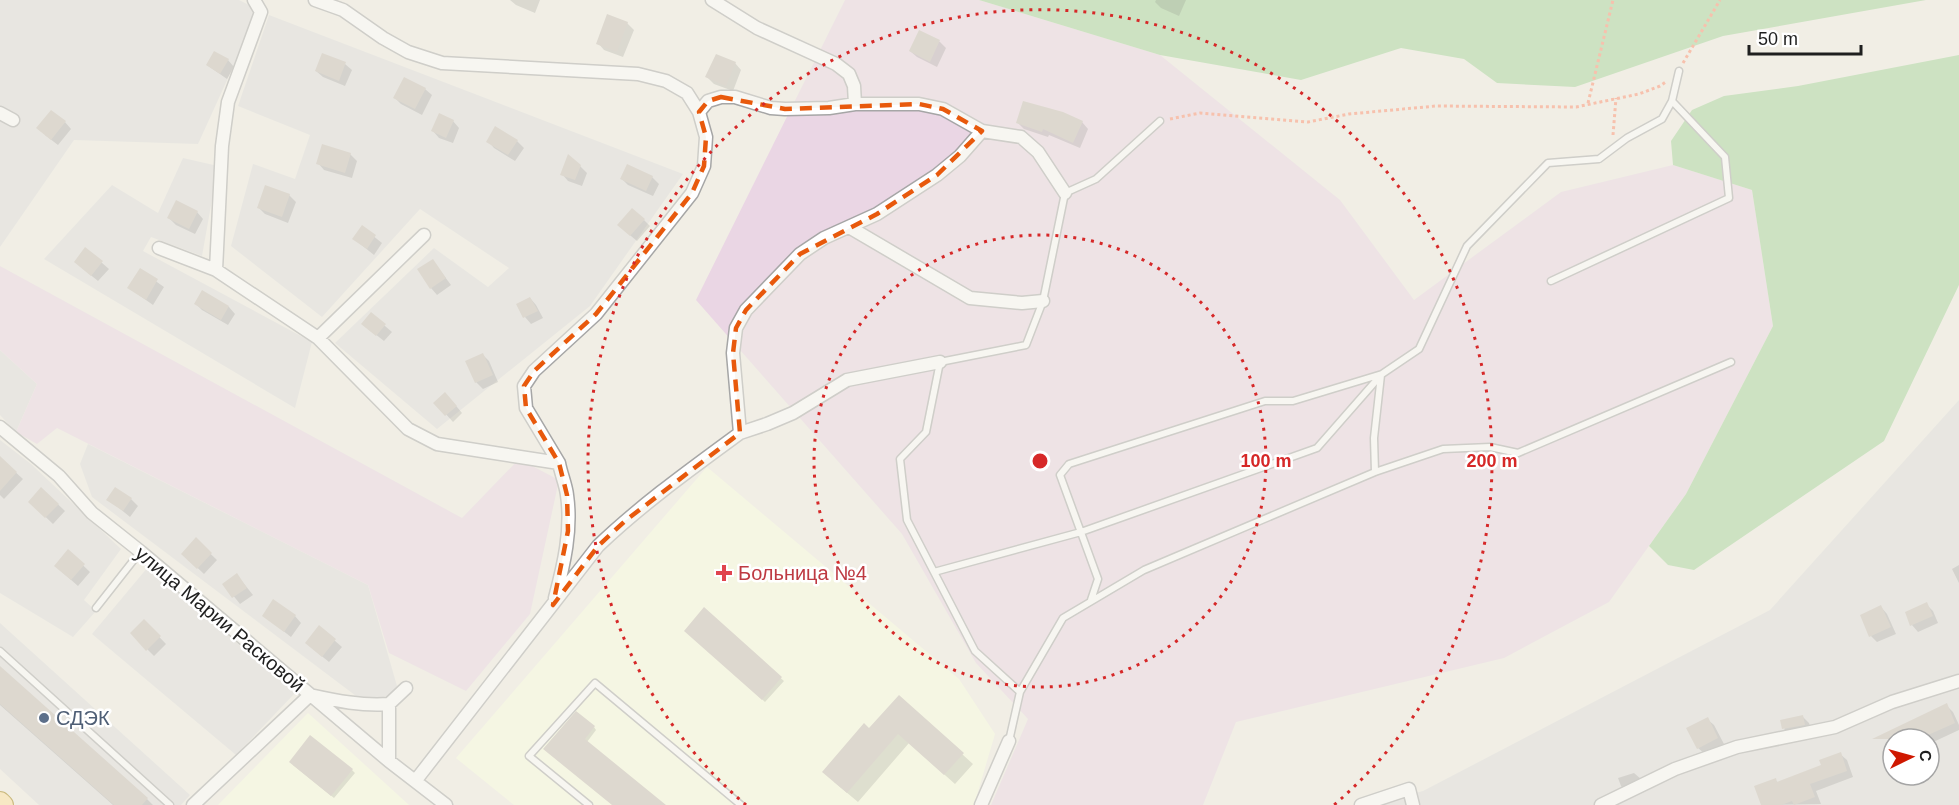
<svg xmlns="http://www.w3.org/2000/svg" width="1959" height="805" viewBox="0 0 1959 805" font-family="Arial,sans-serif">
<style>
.residential{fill:#dedcdc;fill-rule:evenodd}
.industrial{fill:#ead6e4}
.education{fill:#fbffe0}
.forest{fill:#a2d397}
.shadow{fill:#0003}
.building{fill:#c6bdb4}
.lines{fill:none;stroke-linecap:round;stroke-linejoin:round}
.lane-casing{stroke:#a6a6a6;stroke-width:9}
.street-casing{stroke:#a6a6a6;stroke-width:15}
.primary-casing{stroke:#9b7900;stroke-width:22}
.path{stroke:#ff8968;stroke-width:3;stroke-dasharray:3 3;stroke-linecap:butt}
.lane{stroke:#fff;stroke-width:6}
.street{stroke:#fff;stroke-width:12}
.primary{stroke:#ffdf9c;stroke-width:20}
.marked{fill:none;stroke:#e8590c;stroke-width:4.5;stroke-dasharray:12 8;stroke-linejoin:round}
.ring{fill:none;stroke:#d62828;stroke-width:3;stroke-dasharray:3 6}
.health-dot{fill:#e0444e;stroke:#fff;stroke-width:2}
.service-dot{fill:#5c6f8a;stroke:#fff;stroke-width:2}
.labels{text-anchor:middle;stroke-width:5;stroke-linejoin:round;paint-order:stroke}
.health-label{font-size:20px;fill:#be3a42;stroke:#fff;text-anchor:start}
.street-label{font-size:20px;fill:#1f1f1f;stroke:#fff}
.service-label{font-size:20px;fill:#4e5e75;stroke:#fff;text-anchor:start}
.centre{fill:#d62828;stroke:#fff;stroke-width:3}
.ring-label{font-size:18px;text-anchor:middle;font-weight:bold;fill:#d62828;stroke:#fff;stroke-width:5;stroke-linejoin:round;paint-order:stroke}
</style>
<rect width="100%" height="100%" fill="#f1eee5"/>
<path class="residential" d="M 0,0 L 239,0 L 259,10 L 198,144 L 74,140 L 0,247 Z
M 269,15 L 683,174 L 590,306 L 437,429 L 335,343 L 434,248 L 488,287 L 509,268 L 420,209 L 322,317 L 231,246 L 253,164 L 295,179 L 310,135 L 238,106 Z
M 183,158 L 218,166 L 202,256 L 151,237 L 143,251 L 312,342 L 295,408 L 44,259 L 112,185 L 158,213 Z
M 0,350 L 37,384 L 16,432 L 0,415 Z
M 1959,400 L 1959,805 L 1372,805 L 1423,791 L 1770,610 ZM 1893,739 L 1929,739 L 1929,775 L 1893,775 Z
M 0,440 L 31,464 L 121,549 L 84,600 L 96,611 L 73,637 L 0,593 Z
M 88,444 L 368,585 L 399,693 L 364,702 L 92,497 L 80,464 Z
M 148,567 L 295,693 L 236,755 L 92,634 Z
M 0,623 L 190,795 L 181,805 L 39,805 L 0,769 Z"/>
<path class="industrial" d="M 845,0 L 979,0 L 1160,55 L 1340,200 L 1414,300 L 1561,192 L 1673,165 L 1752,190 L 1773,326 L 1686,494 L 1609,602 L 1504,658 L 1236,722 L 1203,805 L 991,805 L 1028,719 L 976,663 L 902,534 L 696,300 Z
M 0,266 L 462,518 L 519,459 L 559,480 L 530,614 L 466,691 L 389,653 L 368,585 L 57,428 L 37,444 L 16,432 L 37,384 L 0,350 Z"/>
<path class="education" d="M 707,467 L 959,679 L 995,734 L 974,805 L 514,805 L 456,758 Z
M 308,713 L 409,805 L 218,805 Z"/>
<path class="forest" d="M 979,0 L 1926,0 L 1723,36 L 1575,87 L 1497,83 L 1464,59 L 1401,48 L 1301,80 L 1160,55 Z
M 1959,55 L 1959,285 L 1884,441 L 1694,570 L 1668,565 L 1649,546 L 1686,494 L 1773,326 L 1752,190 L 1673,165 L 1671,141 L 1692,110 L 1724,96 L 1798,86 Z"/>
<path class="shadow" d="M 510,0 L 540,0 L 535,13 L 516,5 Z
M 1156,0 L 1186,0 L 1179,16 L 1161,8 L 1155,2 Z
M 627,23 L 634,30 L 623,57 L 604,50 L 598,43 Z
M 920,32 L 940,42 L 946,48 L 937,67 L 917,57 L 910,51 Z
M 228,60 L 234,67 L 227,79 L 207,65 Z
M 735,63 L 741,70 L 733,91 L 714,84 L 707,77 Z
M 345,64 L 352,70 L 345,86 L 323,77 L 316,71 Z
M 425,89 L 432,95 L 422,115 L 401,104 L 395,98 Z
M 453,121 L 459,128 L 453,143 L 439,138 L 433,131 Z
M 65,122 L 71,129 L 58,145 L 45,135 Z
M 1082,122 L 1088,129 L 1080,148 L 1049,135 L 1048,137 L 1024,129 L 1018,123 Z
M 488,141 L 517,141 L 524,148 L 515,161 L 494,148 Z
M 350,154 L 357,161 L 352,178 L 324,170 L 318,163 Z
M 580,166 L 587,173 L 582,186 L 568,181 L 562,174 Z
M 652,177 L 659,184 L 653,196 L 628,185 L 622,179 Z
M 289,195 L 296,202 L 288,223 L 265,214 L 259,208 Z
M 197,212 L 203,219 L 195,234 L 176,225 L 169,218 Z
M 644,220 L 650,226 L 637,241 L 625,231 Z
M 362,227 L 382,243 L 374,255 L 354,239 Z
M 86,249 L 109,269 L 98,281 L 82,268 Z
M 433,261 L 451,285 L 437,295 L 431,288 Z
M 140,270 L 164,287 L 153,305 L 129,288 Z
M 202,292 L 229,307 L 235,314 L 228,325 L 202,310 L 196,304 Z
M 530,298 L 536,305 L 543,318 L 531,324 L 525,317 L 518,304 Z
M 371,314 L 392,332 L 384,341 L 370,330 Z
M 482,354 L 489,361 L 498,382 L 483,389 L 476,382 L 467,362 Z
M 452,401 L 462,413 L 453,422 L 436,403 Z
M 0,458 L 23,479 L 4,499 L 0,495 Z
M 42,489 L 65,511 L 53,524 L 30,502 Z
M 108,499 L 131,499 L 138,506 L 130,517 Z
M 196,540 L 217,560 L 204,574 L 183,554 Z
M 68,551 L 90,572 L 78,586 L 62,572 Z
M 1959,565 L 1959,583 L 1952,569 Z
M 237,575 L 253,595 L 240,604 L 224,584 Z
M 1926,604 L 1933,611 L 1938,623 L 1918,632 L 1912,625 Z
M 1881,607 L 1887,614 L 1896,634 L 1877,642 L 1871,636 Z
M 704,610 L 784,681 L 765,702 L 686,631 Z
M 264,616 L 295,616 L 301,623 L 291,637 Z
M 144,621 L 166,644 L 154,656 L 132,634 Z
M 319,627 L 342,647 L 329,662 L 313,649 Z
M 0,668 L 147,799 L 153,805 L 113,805 L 0,705 Z
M 899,697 L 973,764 L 955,784 L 909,743 L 858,802 L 834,782 L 869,731 Z
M 1946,705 L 1953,712 L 1959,725 L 1959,730 L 1929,744 L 1929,739 L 1893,740 L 1889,733 Z
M 1802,716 L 1809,723 L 1811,731 L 1790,735 L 1784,729 Z
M 1707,719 L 1714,725 L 1724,744 L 1705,754 L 1698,748 Z
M 594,727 L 596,730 L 587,742 L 664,805 L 614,805 L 547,751 Z
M 1840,754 L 1847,760 L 1853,777 L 1816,791 L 1821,804 L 1763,805 L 1775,780 L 1779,783 L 1823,766 Z
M 293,765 L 352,770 L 355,773 L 334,798 Z
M 1634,773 L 1641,779 L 1627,793 L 1621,786 L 1618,778 Z"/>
<path class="building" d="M 607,14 L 628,22 L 617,52 L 596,44 Z
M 919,30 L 940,40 L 930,62 L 909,51 Z
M 214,51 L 229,59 L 220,74 L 206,65 Z
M 322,53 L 346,62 L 339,81 L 315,71 Z
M 716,54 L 736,62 L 726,86 L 705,77 Z
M 404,77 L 426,88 L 415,109 L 393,98 Z
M 1023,101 L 1063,112 L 1083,121 L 1073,143 L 1043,129 L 1042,132 L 1016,123 Z
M 51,110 L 66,121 L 51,140 L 36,128 Z
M 439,113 L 454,120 L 446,138 L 431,131 Z
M 495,126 L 518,140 L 508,155 L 486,142 Z
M 322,144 L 351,153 L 345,173 L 316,164 Z
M 568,154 L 581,165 L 575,180 L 560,175 Z
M 627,164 L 653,176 L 646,191 L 620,179 Z
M 265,185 L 290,194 L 282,217 L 257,208 Z
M 176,200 L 198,211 L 189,229 L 167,218 Z
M 632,208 L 645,219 L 630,236 L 617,225 Z
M 362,225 L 376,235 L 367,249 L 352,239 Z
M 85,247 L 103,261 L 91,276 L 74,262 Z
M 433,259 L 446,278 L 430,289 L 417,269 Z
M 140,268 L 158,279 L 146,300 L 127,288 Z
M 202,290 L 229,306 L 221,320 L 194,304 Z
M 530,297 L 538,311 L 523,318 L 516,304 Z
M 371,312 L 386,324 L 376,336 L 361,324 Z
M 483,353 L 493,375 L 475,383 L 465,361 Z
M 445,392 L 457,406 L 445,416 L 433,403 Z
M 0,456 L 17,472 L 0,491 Z
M 41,487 L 59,504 L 45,518 L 28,502 Z
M 115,487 L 132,498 L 123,511 L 106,500 Z
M 196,537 L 212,553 L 197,569 L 181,554 Z
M 68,549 L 85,564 L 71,580 L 54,566 Z
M 237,573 L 247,588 L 232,598 L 222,584 Z
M 273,599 L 296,615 L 284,632 L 262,616 Z
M 1927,602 L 1933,616 L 1910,626 L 1905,612 Z
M 1881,605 L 1891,627 L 1869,637 L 1860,615 Z
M 704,607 L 782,677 L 762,700 L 684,631 Z
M 144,619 L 161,636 L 146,651 L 130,633 Z
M 319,625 L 336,639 L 322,657 L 305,643 Z
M 0,666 L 148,798 L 142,805 L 114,805 L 0,704 Z
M 899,695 L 964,753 L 944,775 L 898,734 L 847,793 L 822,772 L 864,723 L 869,728 Z
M 1947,703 L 1955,723 L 1919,739 L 1872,739 Z
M 576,711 L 595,726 L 585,739 L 666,805 L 612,805 L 543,749 Z
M 1803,715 L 1805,725 L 1782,729 L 1780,720 Z
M 1708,717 L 1718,738 L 1697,749 L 1686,728 Z
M 310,735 L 353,769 L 331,796 L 289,762 Z
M 1841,752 L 1847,771 L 1810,784 L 1815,797 L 1794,805 L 1792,801 L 1781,805 L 1761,805 L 1754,786 L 1776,778 L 1777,782 L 1821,765 L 1819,760 Z"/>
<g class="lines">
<g class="lane-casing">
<path id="lane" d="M 1551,281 L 1729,198 L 1725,157 L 1672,101
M 1375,472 L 1374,438 L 1381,375
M 934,572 L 1081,532 L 1317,448 L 1381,375
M 1091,600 L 1098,579 L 1060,475 L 1069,464 L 1265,401 L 1293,401 L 1382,374 L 1419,349 L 1467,246 L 1548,163 L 1599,159 L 1627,138 L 1662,119 L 1672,101 L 1679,71
M 96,608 L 140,552
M 0,651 L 170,805
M 1020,692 L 1063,618 L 1144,570 L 1375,472 L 1443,449 L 1490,447 L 1518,453 L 1731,362
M 1009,741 L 1020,692 L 975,651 L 907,520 L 900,459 L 926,432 L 940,362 L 1026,345 L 1043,301 L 1065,193 L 1096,179 L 1160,121
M 589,805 L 529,756 L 595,683 L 741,805"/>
</g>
<g class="street-casing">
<path id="street" d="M 254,0 L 261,12 L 228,102 L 222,146 L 216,270 L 318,338 L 408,429 L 437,444 L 559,463 L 526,408 L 524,386 L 534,371 L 596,314 L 692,193 L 704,166 L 706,137 L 699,112 L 687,93 L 666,81 L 638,74 L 442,63 L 408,52 L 383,38 L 343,10 L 315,0
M 712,0 L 757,28 L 836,64 L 849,74 L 854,86 L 855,104
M 699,112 L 708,101 L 721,97 L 735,97 L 771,108 L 785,109 L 829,108 L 855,104 L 919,104 L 943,109 L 982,131 L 1021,137 L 1038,152 L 1065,193
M 0,113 L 13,120
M 849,227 L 970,298 L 1022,303 L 1043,301
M 159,248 L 216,270
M 318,338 L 424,235
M 0,427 L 59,476 L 92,513 L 141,552 L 389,761 L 446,805
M 740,433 L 767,424 L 793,413 L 847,380 L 940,362
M 555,598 C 564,564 572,530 567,495 C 566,485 561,474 559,463
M 389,761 L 389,704
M 416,780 L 598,546 C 642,504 691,469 740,433 L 733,353 L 736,328 L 746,310 L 800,254 L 824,238 L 877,214 L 937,175 L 960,156 L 982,131
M 193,805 L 310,695 C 337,701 362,706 389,704 L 406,688
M 981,805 L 1009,741
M 1361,805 L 1409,789 L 1413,805
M 1601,805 L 1675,769 L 1737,747 L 1835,727 L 1892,702 L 1959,681"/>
</g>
<g class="primary-casing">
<path id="primary" d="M 0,802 L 3,805"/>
</g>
<path class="path" d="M 1683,63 L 1720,0
M 1588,103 L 1613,0
M 1170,119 L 1200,113 L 1308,122 L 1349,114 L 1436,106 L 1576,107 L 1639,94 L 1660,86 L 1667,81
M 1613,135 L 1616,98"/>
<use href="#lane" class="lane"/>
<use href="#street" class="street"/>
<use href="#primary" class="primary"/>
</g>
<path d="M0 0H1959V805H0ZM 721,97 L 785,109 L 919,104 L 943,109 L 982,131 L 937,175 L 877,214 L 800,254 L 746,310 L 736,328 L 733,353 L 740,433 L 625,521 L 598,546 L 553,605 L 568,531 L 567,495 L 559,463 L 526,408 L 524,386 L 534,371 L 596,314 L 692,193 L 704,166 L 706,137 L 699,112 L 708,101 Z" fill="#f1eee5" fill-opacity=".55" fill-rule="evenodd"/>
<path class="marked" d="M 721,97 L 785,109 L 919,104 L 943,109 L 982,131 L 937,175 L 877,214 L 800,254 L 746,310 L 736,328 L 733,353 L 740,433 L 625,521 L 598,546 L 553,605 L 568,531 L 567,495 L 559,463 L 526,408 L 524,386 L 534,371 L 596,314 L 692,193 L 704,166 L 706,137 L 699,112 L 708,101 Z"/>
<g class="ring">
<circle cx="1040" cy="461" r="226"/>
<path d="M746 805A452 452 0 1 1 1334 805"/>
</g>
<path class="health-dot" d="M721 564h6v6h6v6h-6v6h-6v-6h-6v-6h6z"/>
<circle class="service-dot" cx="44" cy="718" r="6"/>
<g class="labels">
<g class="health-label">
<text x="738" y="580">Больница №4</text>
</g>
<g class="street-label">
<text transform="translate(220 619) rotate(40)" y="7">улица Марии Расковой</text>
</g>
<g class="service-label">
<text x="56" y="725">СДЭК</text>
</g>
</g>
<circle cx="1040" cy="461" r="9" class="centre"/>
<g class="ring-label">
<text x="1266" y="467">100 m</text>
<text x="1492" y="467">200 m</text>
</g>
<g transform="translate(1911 757) rotate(85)"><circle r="28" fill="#ffffff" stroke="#a5a5a5" stroke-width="1.5"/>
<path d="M0-4.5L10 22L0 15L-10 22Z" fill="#cf1800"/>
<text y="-9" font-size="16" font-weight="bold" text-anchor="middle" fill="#1f1f1f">С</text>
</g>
<path d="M1749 45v9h112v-9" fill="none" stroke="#1f1f1f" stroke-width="3"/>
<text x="1758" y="45" font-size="18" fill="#1f1f1f" stroke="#ffffff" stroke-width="4.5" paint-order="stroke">50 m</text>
</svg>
